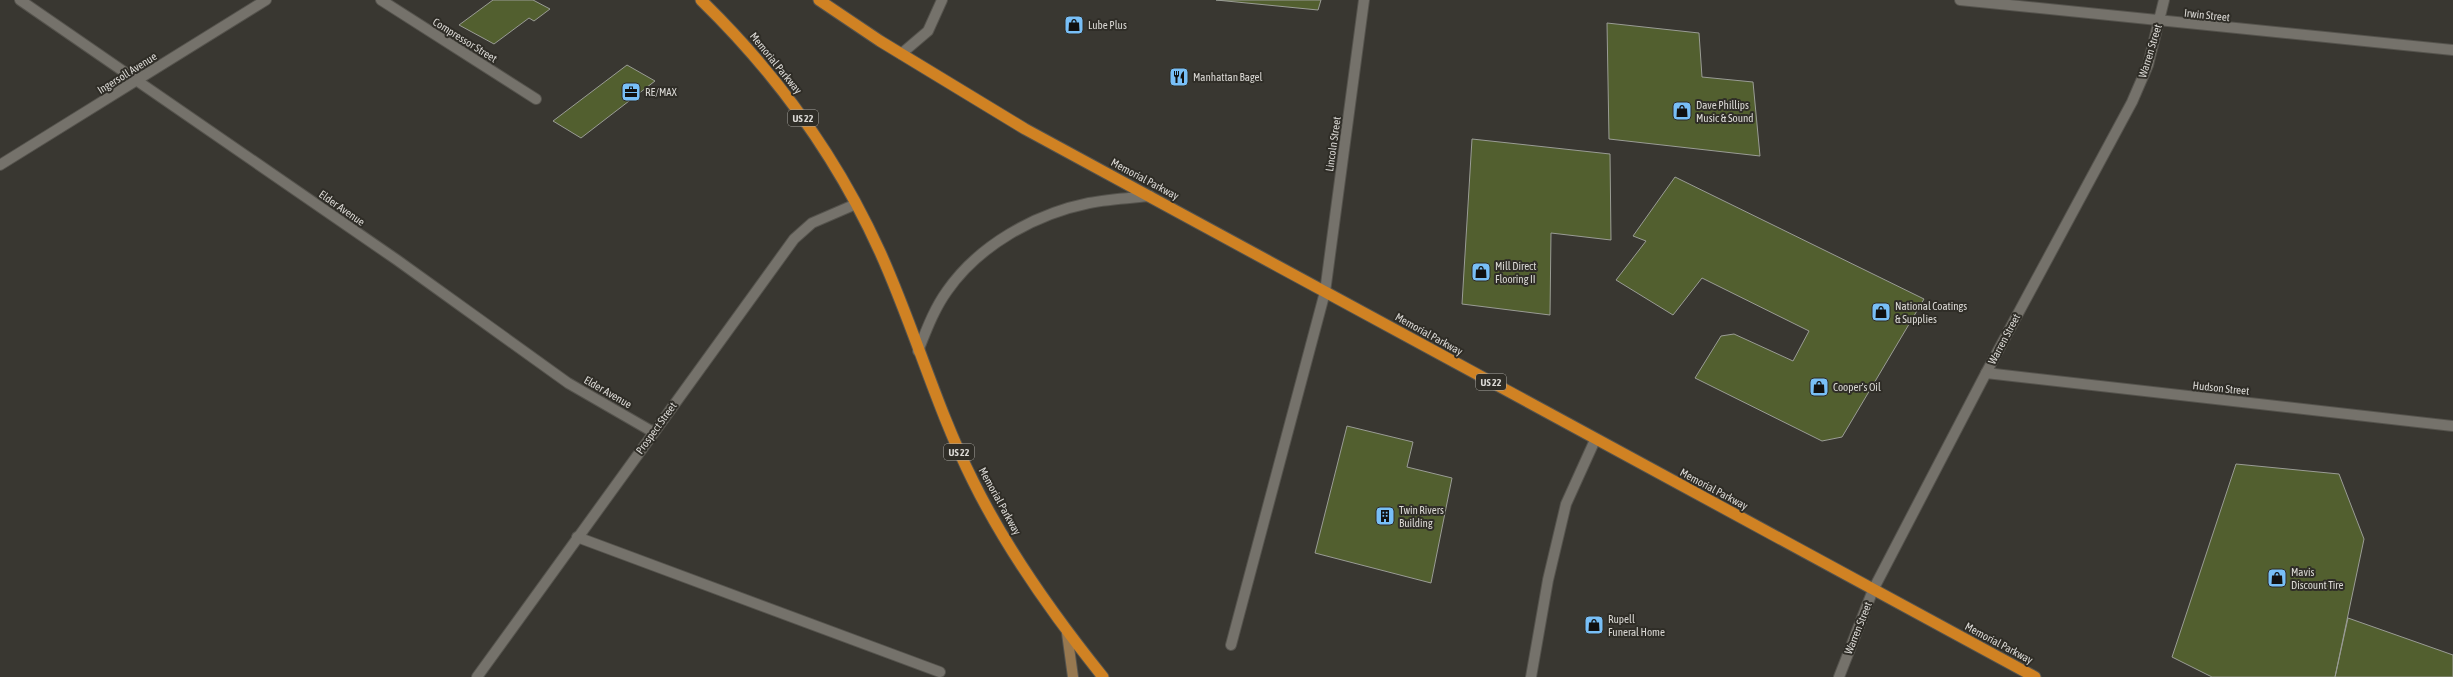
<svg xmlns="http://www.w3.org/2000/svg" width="2453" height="677" viewBox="0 0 2453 677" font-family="'Asap Condensed',sans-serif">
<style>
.building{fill:#525f2f;stroke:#9a9c95}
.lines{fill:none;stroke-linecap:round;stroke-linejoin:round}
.service-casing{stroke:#55534d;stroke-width:12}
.minor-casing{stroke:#55534d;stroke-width:12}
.tertiary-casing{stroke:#55534d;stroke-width:12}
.secondary-casing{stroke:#55534d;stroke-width:12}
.trunk-casing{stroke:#55534d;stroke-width:13}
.service{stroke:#75726b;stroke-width:10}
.minor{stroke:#75726b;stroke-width:10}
.tertiary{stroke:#75726b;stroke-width:10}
.secondary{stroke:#977850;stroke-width:10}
.trunk{stroke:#d08223;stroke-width:11}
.labels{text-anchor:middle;stroke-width:4;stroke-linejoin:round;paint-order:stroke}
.shield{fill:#2f2d27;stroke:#a7a5a0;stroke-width:1}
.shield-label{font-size:10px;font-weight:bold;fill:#dad8d4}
.street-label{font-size:11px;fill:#dad8d4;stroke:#2f2d27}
.poi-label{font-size:11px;fill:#dad8d4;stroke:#2f2d27;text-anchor:start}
</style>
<rect width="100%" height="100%" fill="#393731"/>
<path class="building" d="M 493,0 L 533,0 L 550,9 L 534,21 L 529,18 L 494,44 L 459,25 Z
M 1216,0 L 1321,0 L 1318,10 Z
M 1607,23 L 1699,33 L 1702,77 L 1753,82 L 1760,156 L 1609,139 Z
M 627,65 L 655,81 L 581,138 L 553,121 Z
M 1472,139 L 1610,154 L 1611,240 L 1551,233 L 1550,315 L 1462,304 Z
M 1675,177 L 1924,299 L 1842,437 L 1822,441 L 1695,378 L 1721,336 L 1734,334 L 1793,361 L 1809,331 L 1702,278 L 1673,315 L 1616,280 L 1646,241 L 1633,236 Z
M 1347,426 L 1413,442 L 1407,467 L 1452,478 L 1431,583 L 1315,553 Z
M 2236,464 L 2339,474 L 2364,539 L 2335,677 L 2212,677 L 2172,657 Z
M 2348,618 L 2453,655 L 2453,677 L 2335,677 Z"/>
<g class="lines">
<g class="service-casing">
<path id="service" d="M 381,0 L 536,99
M 918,351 C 926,331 934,309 947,291 C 979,245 1035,214 1089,203 C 1109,199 1130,198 1150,196
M 577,537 L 940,672
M 1231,645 L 1325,292
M 1531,677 L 1548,580 L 1566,504 L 1595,440"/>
</g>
<g class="minor-casing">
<path id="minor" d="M 20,0 L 397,260 L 568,383 L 653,432
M 1960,0 L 2453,50
M 901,54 L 928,31 L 942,0
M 0,165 L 266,0
M 1325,292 L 1364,0
M 1986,373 L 2132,102 L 2148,65 L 2164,0
M 477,677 L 794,239 L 812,223 L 856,204
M 1839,677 L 1873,590"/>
</g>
<g class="tertiary-casing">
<path id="tertiary" d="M 1873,590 L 1986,373 L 2453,426"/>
</g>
<g class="secondary-casing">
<path id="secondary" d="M 1067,633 L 1073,677"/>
</g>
<g class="trunk-casing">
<path id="trunk" d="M 701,0 C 776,73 837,157 880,252 C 914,327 936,407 973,481 C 1008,552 1054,616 1103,677
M 819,0 L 880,41 L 1025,129 L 2035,677"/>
</g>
<use href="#service" class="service"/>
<use href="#minor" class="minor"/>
<use href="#tertiary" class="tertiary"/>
<use href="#secondary" class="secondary"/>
<use href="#trunk" class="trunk"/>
</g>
<defs>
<g id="shop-square" transform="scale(1)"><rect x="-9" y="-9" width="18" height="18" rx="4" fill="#78bff7" stroke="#2f2d27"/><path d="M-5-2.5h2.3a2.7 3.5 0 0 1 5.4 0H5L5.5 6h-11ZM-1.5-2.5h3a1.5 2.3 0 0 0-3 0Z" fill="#111"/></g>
<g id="restaurant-square" transform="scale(1)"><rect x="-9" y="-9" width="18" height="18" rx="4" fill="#78bff7" stroke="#2f2d27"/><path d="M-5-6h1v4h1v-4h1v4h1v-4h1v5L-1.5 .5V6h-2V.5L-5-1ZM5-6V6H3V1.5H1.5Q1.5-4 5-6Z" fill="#111"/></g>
<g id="office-square" transform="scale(1)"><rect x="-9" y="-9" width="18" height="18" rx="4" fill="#78bff7" stroke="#2f2d27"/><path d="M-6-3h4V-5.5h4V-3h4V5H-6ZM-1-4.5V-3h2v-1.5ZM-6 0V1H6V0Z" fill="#111"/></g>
<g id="building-square" transform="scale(1)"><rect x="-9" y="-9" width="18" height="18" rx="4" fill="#78bff7" stroke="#2f2d27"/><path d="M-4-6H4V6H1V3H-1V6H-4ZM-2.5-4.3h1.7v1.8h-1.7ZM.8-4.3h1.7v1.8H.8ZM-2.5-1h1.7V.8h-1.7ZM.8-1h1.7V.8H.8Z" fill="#111"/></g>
</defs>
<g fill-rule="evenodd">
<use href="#shop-square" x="1074" y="25"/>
<use href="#restaurant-square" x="1179" y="77"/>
<use href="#office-square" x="631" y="92"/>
<use href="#shop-square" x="1682" y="111"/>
<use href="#shop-square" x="1481" y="272"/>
<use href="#shop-square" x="1881" y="312"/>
<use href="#shop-square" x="1819" y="387"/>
<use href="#building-square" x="1385" y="516"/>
<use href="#shop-square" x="2277" y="578"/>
<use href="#shop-square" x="1594" y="625"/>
</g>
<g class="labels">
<g class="shield">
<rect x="788" y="110" width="30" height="16" rx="3"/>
<rect x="1476" y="374" width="30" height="16" rx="3"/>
<rect x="944" y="444" width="30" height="16" rx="3"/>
</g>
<g class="shield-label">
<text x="803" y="122">US 22</text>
<text x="1491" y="386">US 22</text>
<text x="959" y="456">US 22</text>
</g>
<g class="street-label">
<text transform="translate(2207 15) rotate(6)" y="4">Irwin Street</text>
<text transform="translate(465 40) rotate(32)" y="4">Compressor Street</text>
<text transform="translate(2150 51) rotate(-73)" y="4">Warren Street</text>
<text transform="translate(776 63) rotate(51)" y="4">Memorial Parkway</text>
<text transform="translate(127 73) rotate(-32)" y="4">Ingersoll Avenue</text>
<text transform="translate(1333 144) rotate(-82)" y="4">Lincoln Street</text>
<text transform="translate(1145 179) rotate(28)" y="4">Memorial Parkway</text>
<text transform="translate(342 208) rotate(35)" y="4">Elder Avenue</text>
<text transform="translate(1429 334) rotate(29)" y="4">Memorial Parkway</text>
<text transform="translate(2004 339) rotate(-62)" y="4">Warren Street</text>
<text transform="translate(2221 388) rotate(6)" y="4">Hudson Street</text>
<text transform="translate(608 392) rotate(30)" y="4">Elder Avenue</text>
<text transform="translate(656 428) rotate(-54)" y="4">Prospect Street</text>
<text transform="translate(1714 489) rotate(28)" y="4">Memorial Parkway</text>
<text transform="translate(1000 501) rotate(61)" y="4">Memorial Parkway</text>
<text transform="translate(1858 628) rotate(-68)" y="4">Warren Street</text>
<text transform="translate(1999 643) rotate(28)" y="4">Memorial Parkway</text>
</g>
<g class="poi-label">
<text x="1088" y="29">Lube Plus</text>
<text x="1193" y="81">Manhattan Bagel</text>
<text x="645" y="96">RE/MAX</text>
<text x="1696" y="109">Dave Phillips<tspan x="1696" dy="13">Music &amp; Sound</tspan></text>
<text x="1495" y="270">Mill Direct<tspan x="1495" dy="13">Flooring II</tspan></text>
<text x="1895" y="310">National Coatings<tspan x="1895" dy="13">&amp; Supplies</tspan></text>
<text x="1833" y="391">Cooper's Oil</text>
<text x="1399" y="514">Twin Rivers<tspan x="1399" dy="13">Building</tspan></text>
<text x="2291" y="576">Mavis<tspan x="2291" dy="13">Discount Tire</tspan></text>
<text x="1608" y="623">Rupell<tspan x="1608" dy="13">Funeral Home</tspan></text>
</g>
</g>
</svg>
